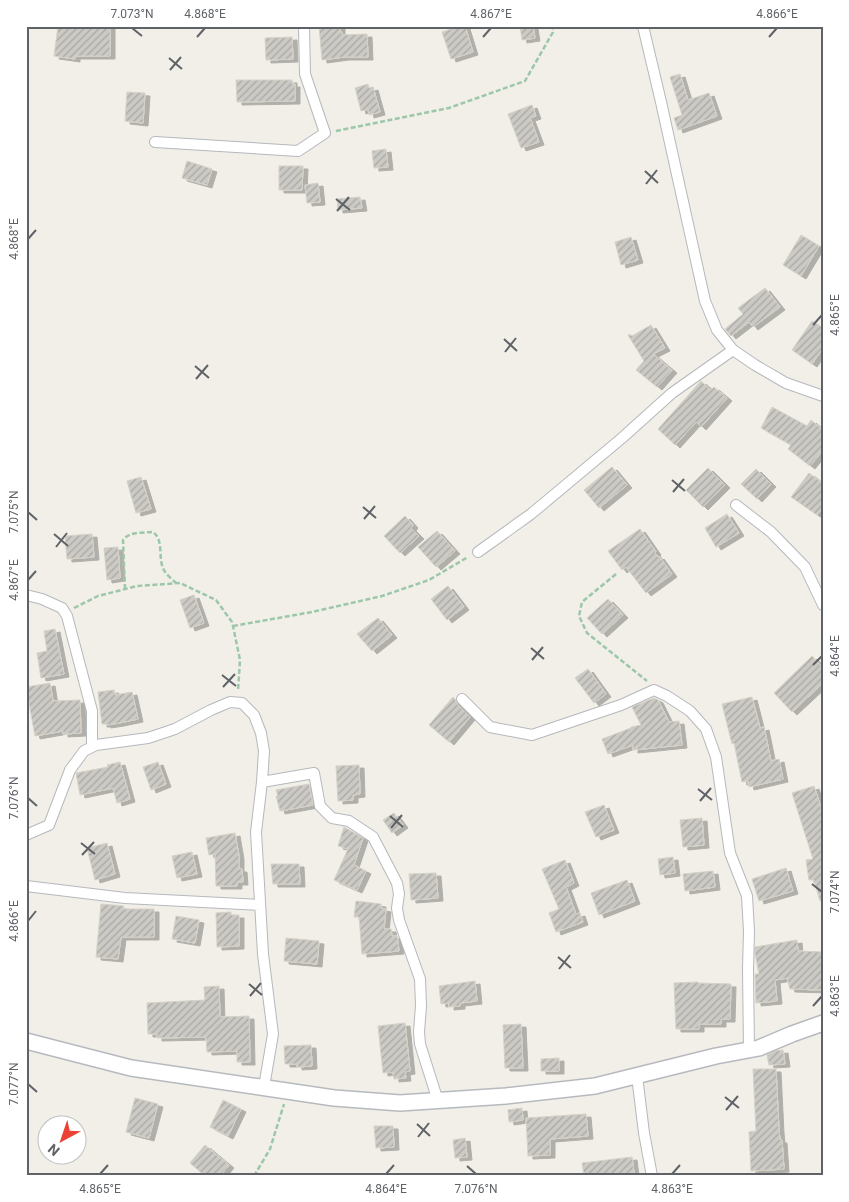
<svg xmlns="http://www.w3.org/2000/svg" width="849" height="1202" viewBox="0 0 849 1202" font-family="Roboto,sans-serif">
<style>
.building{fill:url(#building-hatch);stroke:#d6d1c6;filter:url(#shadow)}
.lines{fill:none;stroke-linecap:round;stroke-linejoin:round}
.street-casing{stroke:#b5b8bc;stroke-width:12}
.secondary-casing{stroke:#b6babf;stroke-width:18}
.path{stroke:#9cc7a9;stroke-width:2.5;stroke-dasharray:5 2.5;stroke-linecap:butt}
.street{stroke:#fff;stroke-width:10}
.secondary{stroke:#fff;stroke-width:15}
.ticks{fill:none;stroke:#5f6368;stroke-width:2}
.neatline{fill:none;stroke:#5f6368;stroke-width:2}
.ticks-label{font-size:12px;text-anchor:middle;fill:#5f6368}
</style>
<defs>
<pattern id="building-hatch" width="6" height="6" patternUnits="userSpaceOnUse" patternTransform="scale(1.25)"><rect width="6" height="6" fill="#cccac5"/><path d="M-1 1l2-2M0 6l6-6M5 7l2-2" fill="none" stroke="#a9a8a4"/></pattern>
<filter id="shadow"><feDropShadow dx="5" dy="3" stdDeviation="0" flood-color="#0004"/></filter>
</defs>
<rect width="100%" height="100%" fill="#f1efe8"/>
<path class="building" d="M 58,26 L 110,26 L 110,56 L 75,56 L 75,59 L 54,56 Z
M 319,26 L 340,26 L 340,32 L 342,32 L 342,35 L 367,34 L 368,57 L 344,57 L 322,60 Z
M 461,26 L 465,26 L 473,52 L 451,59 L 442,32 Z
M 520,26 L 533,26 L 535,38 L 522,40 Z
M 292,37 L 293,59 L 266,60 L 265,38 Z
M 680,74 L 688,100 L 709,93 L 717,116 L 678,130 L 674,118 L 682,115 L 670,77 Z
M 236,80 L 292,80 L 292,84 L 295,84 L 295,101 L 237,102 Z
M 368,84 L 369,88 L 373,87 L 380,112 L 369,115 L 368,109 L 361,111 L 355,88 Z
M 127,92 L 145,93 L 143,123 L 125,121 Z
M 532,105 L 536,116 L 530,118 L 539,142 L 521,148 L 508,114 Z
M 386,149 L 388,167 L 374,168 L 372,151 Z
M 187,161 L 212,169 L 207,185 L 182,178 Z
M 279,166 L 303,166 L 302,190 L 279,190 Z
M 318,183 L 320,202 L 307,203 L 305,185 Z
M 360,197 L 362,208 L 338,210 L 337,199 Z
M 801,235 L 819,246 L 801,276 L 783,265 Z
M 631,237 L 638,260 L 621,265 L 615,242 Z
M 765,288 L 780,307 L 753,327 L 749,322 L 731,336 L 725,329 L 743,314 L 738,308 Z
M 812,321 L 823,328 L 823,348 L 812,364 L 792,350 Z
M 651,325 L 665,348 L 653,354 L 672,370 L 657,387 L 636,370 L 644,361 L 628,335 L 629,334 L 632,336 Z
M 701,381 L 711,390 L 714,387 L 727,398 L 701,427 L 696,422 L 675,445 L 658,429 Z
M 772,407 L 807,426 L 811,420 L 823,430 L 823,450 L 810,466 L 788,449 L 791,445 L 761,428 Z
M 612,467 L 627,485 L 599,508 L 584,490 Z
M 708,468 L 725,485 L 703,507 L 686,490 Z
M 756,469 L 771,484 L 757,499 L 741,484 Z
M 809,473 L 823,484 L 823,507 L 817,515 L 791,497 Z
M 141,477 L 151,509 L 136,513 L 127,481 Z
M 727,514 L 739,533 L 716,547 L 705,528 Z
M 405,516 L 413,525 L 411,528 L 419,536 L 400,553 L 384,536 Z
M 640,529 L 656,552 L 655,553 L 658,557 L 659,556 L 672,574 L 646,593 L 626,567 L 622,570 L 608,551 Z
M 437,531 L 455,551 L 436,567 L 418,547 Z
M 92,534 L 94,557 L 67,559 L 65,536 Z
M 118,547 L 120,578 L 107,580 L 104,548 Z
M 448,586 L 464,607 L 447,620 L 431,599 Z
M 194,595 L 204,623 L 190,628 L 180,600 Z
M 608,599 L 623,615 L 602,634 L 587,618 Z
M 378,618 L 392,635 L 372,651 L 357,634 Z
M 55,629 L 64,674 L 41,678 L 37,653 L 47,651 L 44,631 Z
M 812,656 L 823,668 L 823,683 L 792,712 L 774,693 Z
M 588,669 L 606,694 L 594,703 L 575,678 Z
M 50,683 L 53,701 L 80,700 L 81,733 L 63,734 L 63,731 L 35,736 L 26,687 Z
M 114,690 L 115,695 L 132,692 L 138,719 L 119,723 L 106,725 L 106,724 L 102,724 L 98,692 Z
M 453,697 L 455,699 L 457,704 L 470,717 L 449,742 L 429,725 Z
M 752,697 L 760,728 L 764,727 L 771,761 L 779,759 L 783,779 L 749,787 L 748,781 L 742,782 L 734,743 L 732,744 L 722,704 Z
M 654,698 L 658,700 L 669,722 L 679,721 L 682,745 L 633,750 L 633,745 L 608,754 L 602,739 L 631,728 L 631,727 L 641,725 L 632,707 Z
M 120,762 L 130,799 L 117,803 L 113,788 L 80,795 L 76,773 L 108,767 L 107,765 Z
M 158,762 L 166,784 L 151,790 L 143,767 Z
M 359,765 L 360,794 L 353,795 L 353,800 L 338,801 L 336,766 Z
M 309,784 L 313,805 L 280,811 L 276,796 L 278,796 L 276,790 Z
M 814,786 L 823,813 L 823,900 L 820,901 L 814,880 L 809,880 L 806,860 L 813,859 L 792,793 Z
M 604,805 L 614,830 L 596,837 L 585,812 Z
M 394,813 L 403,825 L 392,833 L 383,820 Z
M 702,818 L 704,845 L 683,847 L 680,820 Z
M 344,827 L 363,838 L 354,865 L 366,871 L 357,890 L 334,880 L 348,849 L 338,846 Z
M 235,833 L 239,856 L 239,869 L 242,869 L 243,882 L 237,882 L 237,886 L 216,886 L 215,854 L 209,855 L 206,838 Z
M 107,843 L 115,874 L 95,880 L 87,848 Z
M 192,852 L 197,874 L 177,878 L 172,856 Z
M 673,857 L 675,873 L 660,875 L 658,859 Z
M 565,860 L 574,883 L 566,887 L 576,914 L 580,913 L 583,922 L 556,932 L 549,913 L 559,909 L 542,869 Z
M 271,864 L 299,864 L 300,884 L 273,884 Z
M 786,868 L 793,891 L 759,901 L 752,879 Z
M 713,871 L 715,887 L 685,891 L 683,874 Z
M 436,873 L 438,898 L 411,900 L 409,874 Z
M 627,880 L 635,901 L 599,915 L 591,893 Z
M 356,901 L 381,904 L 381,908 L 386,909 L 384,929 L 391,929 L 392,936 L 397,936 L 399,951 L 362,954 L 359,917 L 354,917 Z
M 101,904 L 124,906 L 123,909 L 154,909 L 154,937 L 121,937 L 118,959 L 96,957 Z
M 231,912 L 231,915 L 239,915 L 239,946 L 217,947 L 216,913 Z
M 176,916 L 199,920 L 195,943 L 172,939 Z
M 286,938 L 319,941 L 317,964 L 284,961 Z
M 797,940 L 798,951 L 823,952 L 823,990 L 790,989 L 787,978 L 775,980 L 777,1001 L 756,1003 L 755,974 L 759,974 L 755,954 L 755,947 Z
M 475,981 L 477,1001 L 460,1003 L 460,1006 L 449,1007 L 449,1003 L 441,1004 L 439,986 Z
M 698,982 L 698,983 L 731,984 L 730,1019 L 721,1019 L 721,1024 L 699,1024 L 699,1029 L 676,1029 L 674,983 Z
M 219,986 L 220,1017 L 249,1016 L 250,1062 L 237,1062 L 237,1051 L 207,1052 L 206,1037 L 157,1038 L 157,1034 L 148,1034 L 147,1003 L 205,1000 L 204,987 Z
M 405,1023 L 410,1071 L 405,1072 L 406,1078 L 394,1079 L 393,1072 L 383,1073 L 378,1026 Z
M 521,1024 L 523,1068 L 505,1068 L 503,1025 Z
M 311,1045 L 312,1066 L 297,1067 L 297,1064 L 285,1064 L 284,1046 Z
M 783,1050 L 785,1064 L 769,1065 L 767,1055 L 775,1051 Z
M 559,1058 L 559,1071 L 541,1071 L 541,1059 Z
M 753,1069 L 776,1069 L 779,1130 L 780,1140 L 782,1140 L 784,1169 L 751,1171 L 749,1132 L 756,1131 Z
M 135,1098 L 158,1104 L 149,1138 L 126,1132 Z
M 223,1100 L 241,1109 L 228,1136 L 210,1127 Z
M 522,1108 L 523,1120 L 509,1122 L 508,1110 Z
M 586,1114 L 588,1136 L 550,1139 L 550,1155 L 528,1156 L 526,1118 Z
M 374,1126 L 393,1126 L 394,1147 L 376,1148 Z
M 465,1138 L 467,1157 L 455,1158 L 453,1140 Z
M 205,1145 L 229,1165 L 220,1176 L 205,1176 L 190,1163 Z
M 632,1157 L 634,1173 L 607,1176 L 584,1176 L 582,1163 Z"/>
<g class="lines">
<g class="street-casing">
<path id="street" d="M 643,26 L 661,102 L 705,301 L 717,330 L 733,350 L 755,365 L 786,383 L 823,396
M 155,142 L 298,151 L 325,133 L 305,74 L 304,26
M 736,505 L 771,532 L 805,567 L 823,605
M 478,552 L 531,514 L 622,438 L 672,393 L 733,350
M 26,595 L 42,599 L 62,608 L 67,616 L 92,711 L 92,747
M 462,699 L 490,727 L 532,735 L 621,705 L 654,690 L 667,696 L 690,711 L 706,729 L 716,757 L 730,853 L 747,896 L 749,931 L 748,969 L 749,1050
M 262,782 L 314,773 L 320,806 L 332,818 L 349,821 L 373,837 L 397,883 L 399,894 L 397,908 L 399,920 L 420,979 L 421,1006 L 419,1032 L 420,1044 L 438,1101
M 26,835 L 49,825 L 70,770 L 84,751 L 96,745 L 148,738 L 175,729 L 211,710 L 230,702 L 242,703 L 254,715 L 261,733 L 264,751 L 262,782 L 256,832 L 263,954 L 273,1034 L 264,1087
M 26,886 L 125,898 L 260,905
M 637,1076 L 644,1133 L 652,1176"/>
</g>
<g class="secondary-casing">
<path id="secondary" d="M 26,1041 L 131,1068 L 334,1098 L 400,1103 L 506,1096 L 595,1086 L 716,1056 L 759,1048 L 792,1034 L 823,1023"/>
</g>
<path class="path" d="M 336,131 L 449,108 L 525,81 L 553,32 L 553,26
M 616,574 L 582,602 L 579,616 L 587,633 L 647,681
M 125,589 L 123,540 C 130,531 143,533 153,532 C 164,540 158,557 163,568 C 165,574 172,579 176,583
M 74,608 L 98,596 L 137,586 L 180,583 L 216,600 L 232,622 L 233,626 L 240,660 L 238,691
M 233,626 L 312,612 L 382,596 L 429,580 L 468,557
M 254,1176 L 270,1149 L 284,1104"/>
<use href="#street" class="street"/>
<use href="#secondary" class="secondary"/>
</g>
<path class="ticks" d="M 132,28 L 142,36M 197,37 L 205,28M 483,37 L 491,28M 769,37 L 777,28M 169,58 L 182,69M 170,70 L 181,57M 645,171 L 658,183M 646,184 L 657,170M 336,199 L 350,210M 337,211 L 349,197M 28,239 L 36,230M 813,325 L 822,315M 504,339 L 517,351M 505,352 L 516,338M 195,366 L 209,378M 196,379 L 208,365M 672,480 L 685,491M 673,492 L 684,479M 363,507 L 376,518M 28,512 L 37,520M 364,519 L 375,506M 54,534 L 68,546M 56,547 L 67,533M 28,580 L 36,571M 531,648 L 544,659M 532,660 L 543,647M 813,665 L 822,656M 222,675 L 236,686M 223,687 L 235,674M 698,789 L 712,800M 28,798 L 37,806M 700,801 L 711,788M 390,816 L 403,827M 391,828 L 402,815M 81,843 L 95,854M 82,855 L 94,842M 812,884 L 822,892M 28,921 L 36,911M 558,957 L 571,968M 559,969 L 570,955M 249,984 L 262,995M 250,996 L 261,983M 813,1006 L 822,996M 28,1084 L 37,1092M 725,1097 L 739,1108M 726,1110 L 738,1096M 417,1124 L 430,1136M 418,1137 L 429,1123M 467,1166 L 476,1174M 100,1174 L 108,1165M 386,1174 L 394,1165M 672,1174 L 680,1165"/>
<rect width="849" height="1202" fill="none" stroke="#ffffff" stroke-width="55"/>
<g transform="translate(62 1140) rotate(220)"><circle r="24" fill="#ffffff" stroke="#bfc1c3"/>
<path d="M0-4L9 19L0 12L-9 19Z" fill="#ea4335"/>
<text y="-8" font-size="14" font-weight="bold" text-anchor="middle" fill="#5f6368">N</text>
</g>
<rect x="28" y="28" width="794" height="1146" class="neatline"/>
<g class="ticks-label">
<text x="132" y="18">7.073°N</text>
<text x="205" y="18">4.868°E</text>
<text x="491" y="18">4.867°E</text>
<text x="777" y="18">4.866°E</text>
<text transform="translate(14 239) rotate(-90)" y="4">4.868°E</text>
<text transform="translate(835 315) rotate(-90)" y="4">4.865°E</text>
<text transform="translate(14 512) rotate(-90)" y="4">7.075°N</text>
<text transform="translate(14 580) rotate(-90)" y="4">4.867°E</text>
<text transform="translate(835 656) rotate(-90)" y="4">4.864°E</text>
<text transform="translate(14 798) rotate(-90)" y="4">7.076°N</text>
<text transform="translate(835 892) rotate(-90)" y="4">7.074°N</text>
<text transform="translate(14 921) rotate(-90)" y="4">4.866°E</text>
<text transform="translate(835 996) rotate(-90)" y="4">4.863°E</text>
<text transform="translate(14 1084) rotate(-90)" y="4">7.077°N</text>
<text x="100" y="1193">4.865°E</text>
<text x="386" y="1193">4.864°E</text>
<text x="476" y="1193">7.076°N</text>
<text x="672" y="1193">4.863°E</text>
</g>
</svg>
